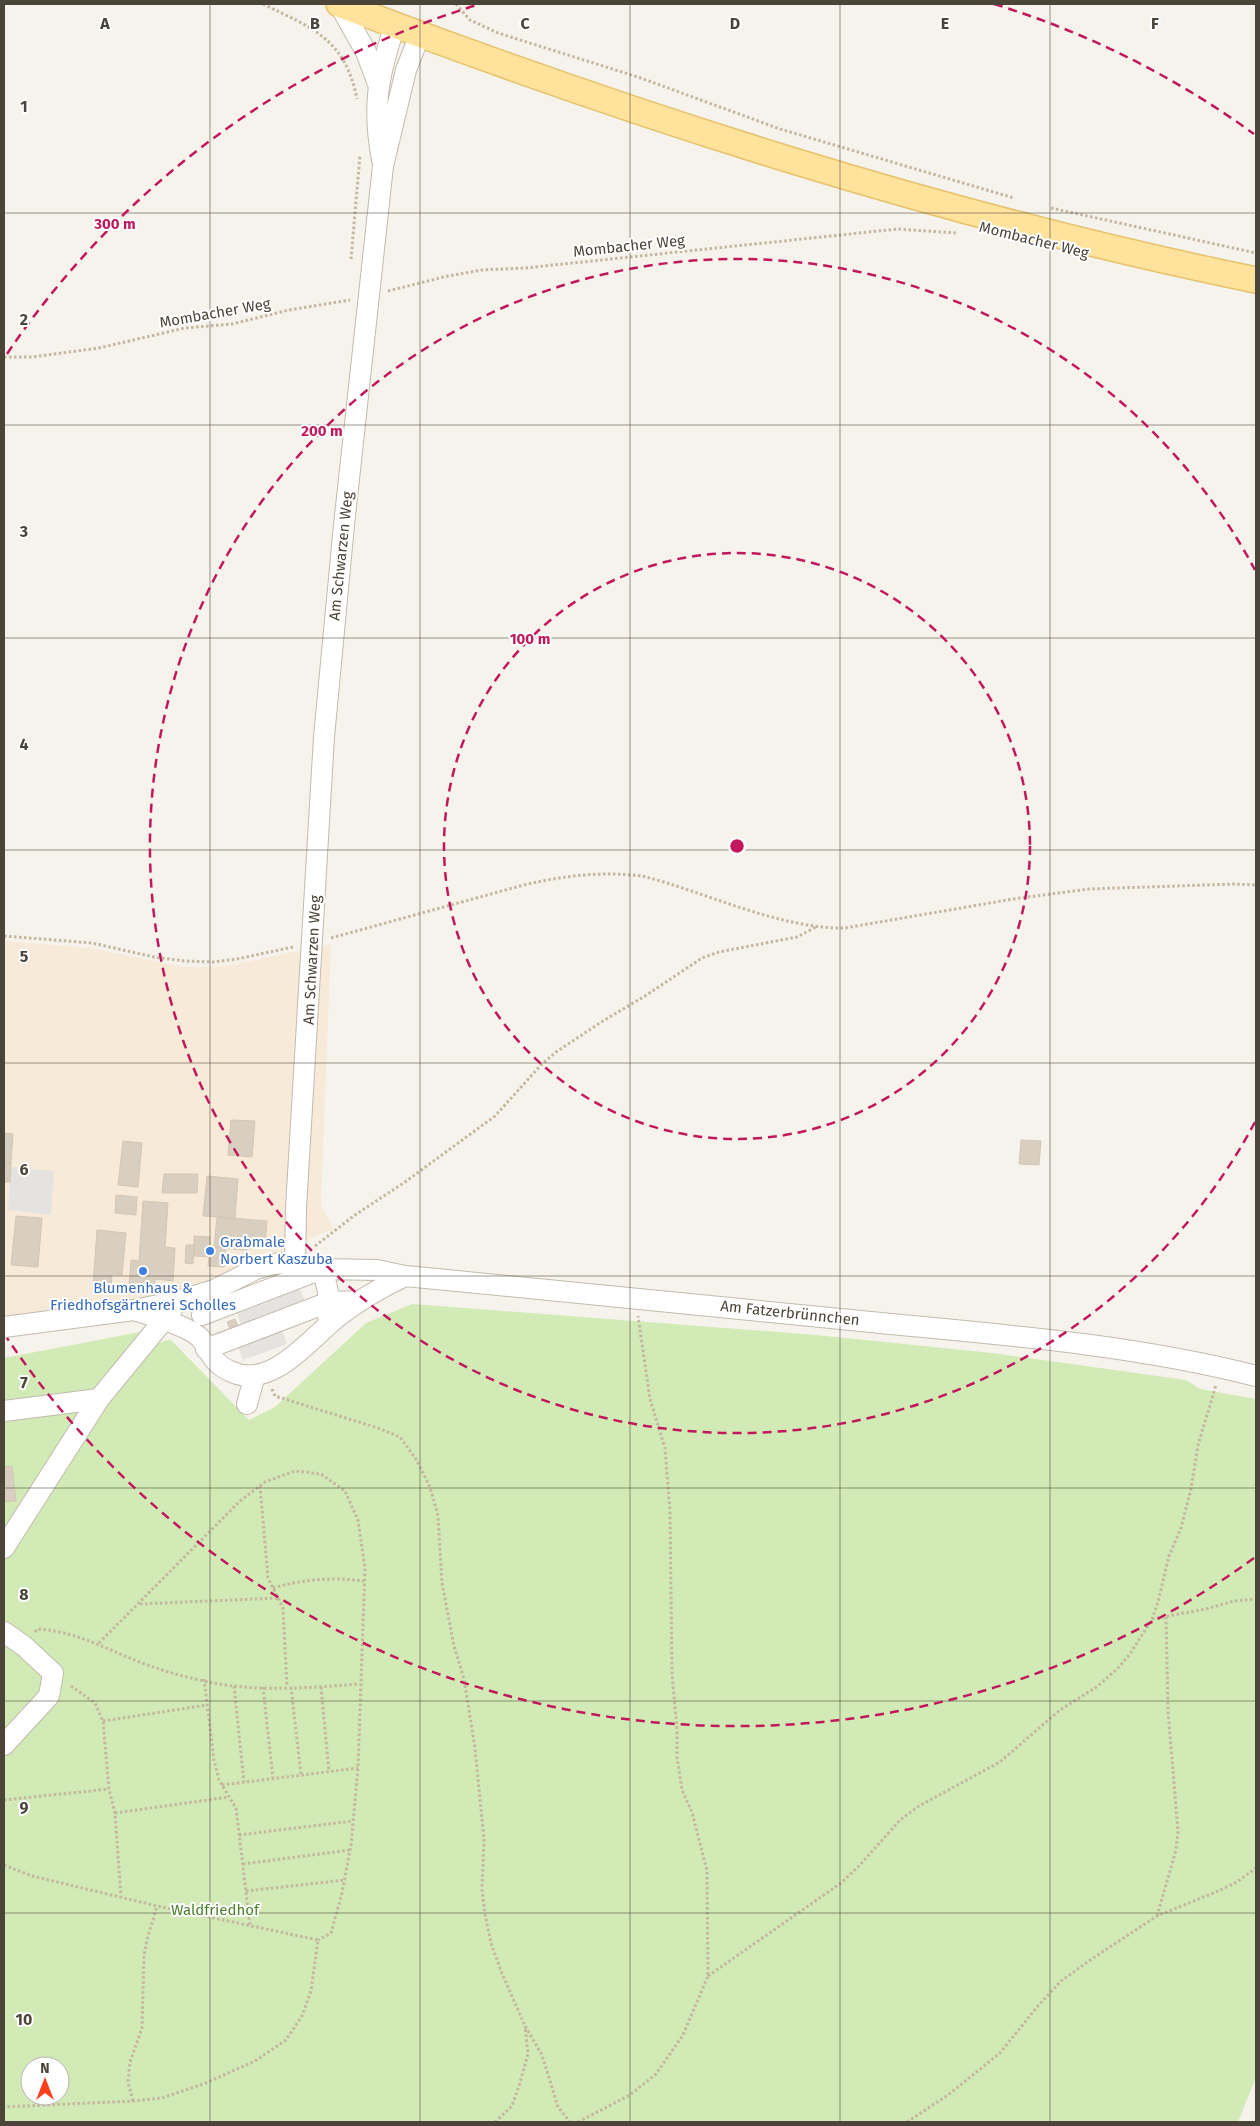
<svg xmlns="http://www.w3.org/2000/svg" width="1260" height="2126" viewBox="0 0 1260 2126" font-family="'Fira Sans',sans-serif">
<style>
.commercial{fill:#f7ead8}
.green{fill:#d2eab5;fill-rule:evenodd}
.parking{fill:#e5e3e0}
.building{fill:#d8cfc1;stroke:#d3c7b4}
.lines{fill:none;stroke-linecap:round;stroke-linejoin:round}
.minor-casing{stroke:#c2bbae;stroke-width:22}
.major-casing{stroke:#e6c16a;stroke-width:28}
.path{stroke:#c4b79f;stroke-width:3;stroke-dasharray:2.5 2.5;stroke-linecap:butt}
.minor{stroke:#fff;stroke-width:20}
.major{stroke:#ffe39c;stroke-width:25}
.grid{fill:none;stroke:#4b4439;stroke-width:1;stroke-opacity:0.55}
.ring{fill:none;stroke:#c2185b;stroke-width:2.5;stroke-dasharray:9 6}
.shop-dot{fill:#3f7fe0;stroke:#fff;stroke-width:2}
.labels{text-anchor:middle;stroke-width:4;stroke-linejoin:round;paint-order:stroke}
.street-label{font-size:15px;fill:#4b4439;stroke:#fff}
.shop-label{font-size:15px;fill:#366cbe;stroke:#fff;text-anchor:start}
.park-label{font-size:15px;fill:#4a7f2a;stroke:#fff}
.grid-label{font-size:16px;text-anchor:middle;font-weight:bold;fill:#4b4439;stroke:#fff;stroke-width:4;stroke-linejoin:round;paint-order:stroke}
.centre{fill:#c2185b;stroke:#fff;stroke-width:2.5}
.ring-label{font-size:15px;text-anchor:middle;font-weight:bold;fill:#c2185b;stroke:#fff;stroke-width:4;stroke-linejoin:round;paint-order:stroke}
</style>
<rect width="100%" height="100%" fill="#f6f3ec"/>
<path class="commercial" d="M 4,941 L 91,948 L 184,967 L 213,967 L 237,964 L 331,944 L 321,1204 L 333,1229 L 217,1278 L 165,1295 L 4,1319 Z"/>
<path class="green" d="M 412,1304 L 816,1335 L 992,1353 L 1186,1380 L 1200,1389 L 1256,1399 L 1256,2077 L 1238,2122 L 4,2122 L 4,1358 L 140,1332 L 157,1344 L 170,1339 L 249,1420 L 275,1407 L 366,1323 ZM 30,2066 L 60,2066 L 60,2096 L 30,2096 Z"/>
<path class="parking" d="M 11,1167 L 54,1171 L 51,1215 L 8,1210 Z
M 300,1289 L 305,1301 L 282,1330 L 287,1344 L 243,1360 L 238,1346 L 216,1339 L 214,1333 L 241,1325 L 237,1312 Z"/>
<path class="building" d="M 231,1120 L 255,1121 L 252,1157 L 228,1155 Z
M 4,1133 L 13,1134 L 11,1163 L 4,1162 Z
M 1021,1140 L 1041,1141 L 1039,1165 L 1019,1164 Z
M 123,1141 L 142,1143 L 138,1187 L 118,1185 Z
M 4,1162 L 11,1163 L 10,1182 L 4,1182 Z
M 164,1174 L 198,1174 L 197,1193 L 162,1193 Z
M 207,1176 L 238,1179 L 235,1218 L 203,1216 Z
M 116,1195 L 137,1197 L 136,1215 L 115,1213 Z
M 143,1201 L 168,1203 L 165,1247 L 175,1248 L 173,1281 L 155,1279 L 154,1289 L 129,1287 L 131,1260 L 139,1261 Z
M 16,1216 L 42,1218 L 38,1267 L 11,1265 Z
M 217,1217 L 267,1221 L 265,1245 L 244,1250 L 214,1247 Z
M 97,1230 L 126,1233 L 122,1275 L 112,1274 L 111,1288 L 93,1286 Z
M 194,1236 L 210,1237 L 210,1247 L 226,1248 L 224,1267 L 208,1266 L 209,1257 L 194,1256 Z
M 186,1245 L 194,1245 L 193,1264 L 185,1263 Z
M 235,1319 L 238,1326 L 230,1329 L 227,1322 Z
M 12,1466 L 16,1501 L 4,1502 L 4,1467 Z"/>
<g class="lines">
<g class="minor-casing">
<path id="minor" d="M 339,4 L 366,52 L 378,84
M 382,160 C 372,106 378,76 395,25
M 295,1262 L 296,1208 L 324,737 L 344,525 L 383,166 L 406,70 L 420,34
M 322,1269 C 327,1285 331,1300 328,1316
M 137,1311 C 152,1315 193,1328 202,1340 C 212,1355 213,1364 232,1372 C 273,1390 312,1336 340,1315 C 361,1299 382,1287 405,1276
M 202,1315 L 322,1269
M 4,1327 L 134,1310 L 178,1301 L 214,1290 L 256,1269 L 273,1264 L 295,1262 L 322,1269 L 377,1270 L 405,1276 C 564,1291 723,1307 881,1323 C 1006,1335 1135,1345 1256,1376
M 206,1349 L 329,1302 L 359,1301
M 247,1404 L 255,1375
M 4,1411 L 99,1399 L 172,1310
M 4,1548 L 99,1399
M 4,1632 L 24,1646 L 53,1673 L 49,1696 L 4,1745"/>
</g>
<g class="major-casing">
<path id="major" d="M 339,4 C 637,117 943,216 1256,280"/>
</g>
<path class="path" d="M 263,4 C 314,29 345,39 357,99
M 456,4 L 470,20 L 498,33 L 638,77 L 780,129 L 1014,198
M 1051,208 L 1256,253
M 351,259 L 360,155
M 388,291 L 448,276 L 482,270 L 525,268 L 898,229 L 957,233
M 4,357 L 32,357 L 99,348 L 185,328 L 232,324 L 289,310 L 350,300
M 4,936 L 92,943 L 154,957 L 185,961 L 213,962 L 237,959 L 293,947
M 331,938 L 520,886 C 560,876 600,871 642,876 C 706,892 779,929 845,928 L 1013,899 L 1089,889 L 1234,884 L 1256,885
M 315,1246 L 355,1215 L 405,1182 L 495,1116 L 541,1065 L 556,1052 L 603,1021 L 645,996 L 702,958 L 719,952 L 797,937 L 816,927
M 272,1389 L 275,1396 L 378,1428 L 400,1437 L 416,1459 L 430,1487 L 438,1516 L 442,1583 L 454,1646 L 464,1679 L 475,1748 L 484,1840 L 482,1889 L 485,1914 L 491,1943 L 501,1971 L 525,2026 L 542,2055 L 558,2107 L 570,2122
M 260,1486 L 268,1578 L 283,1608 L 287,1687
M 273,1588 C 303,1579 334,1577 364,1581
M 140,1604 L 278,1598
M 1152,1619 L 1206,1609 L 1234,1601 L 1256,1599
M 35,1632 L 37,1629 C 80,1631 116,1655 156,1668 C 176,1675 213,1684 234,1686 C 275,1691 318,1687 359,1684
M 99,1643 L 240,1501 L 265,1482 L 295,1471 L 321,1474 L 345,1491 L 358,1520 L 365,1568 L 358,1768 L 351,1845 L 342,1893 L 331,1933 L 318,1940
M 204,1679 L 214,1760 L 219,1780 L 236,1808 L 250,1926
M 71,1686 L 95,1703 L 103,1721 L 109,1789 L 115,1813 L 121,1897
M 234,1686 L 244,1782
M 263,1687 L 273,1779
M 291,1687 L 301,1775
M 321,1687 L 329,1772
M 103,1721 L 207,1705
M 222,1785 L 358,1768
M 4,1800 L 109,1789
M 115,1813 L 229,1797
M 239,1835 L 353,1821
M 243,1864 L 350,1850
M 4,1865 L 32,1876 L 157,1906 L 318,1940 L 311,1991 L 302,2016 L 286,2040 L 255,2061 L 206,2083 L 162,2098 L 133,2101 L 4,2107
M 246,1891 L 345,1880
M 1157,1916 L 1176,1850 L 1178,1831 L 1168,1711 L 1166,1616
M 708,1976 L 841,1883 L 859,1866 L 900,1820 L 919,1806 L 1000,1762 L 1060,1710 L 1098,1686 L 1118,1668 L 1130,1654 L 1152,1619 L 1158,1602 L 1169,1556 L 1181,1528 L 1191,1489 L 1198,1445 L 1216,1385
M 133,2101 L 128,2082 L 130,2062 L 142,2028 L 144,1955 L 148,1936 L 157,1906
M 495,2122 L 512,2106 L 519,2086 L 528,2054 L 525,2026
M 578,2122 L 630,2095 L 656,2074 L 683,2035 L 708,1976 L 707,1871 L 692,1812 L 682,1790 L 677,1757 L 677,1729 L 672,1674 L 670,1511 L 665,1448 L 650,1399 L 638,1316
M 907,2122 L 948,2095 L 1000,2053 L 1037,2007 L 1061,1981 L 1093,1958 L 1157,1916 L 1216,1892 L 1237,1882 L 1256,1868"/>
<use href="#minor" class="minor"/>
<use href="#major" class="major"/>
</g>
<path class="grid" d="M 210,4 L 210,2122M 420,4 L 420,2122M 630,4 L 630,2122M 840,4 L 840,2122M 1050,4 L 1050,2122M 4,213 L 1256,213M 4,425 L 1256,425M 4,638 L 1256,638M 4,850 L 1256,850M 4,1063 L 1256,1063M 4,1276 L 1256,1276M 4,1488 L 1256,1488M 4,1701 L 1256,1701M 4,1913 L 1256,1913"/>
<g class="ring">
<circle cx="737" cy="846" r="293"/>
<path d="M1255 1122A587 587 0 1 1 1255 570"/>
<path d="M1254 1558A880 880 0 0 1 7 1338M7 354A880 880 0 0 1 480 4M994 4A880 880 0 0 1 1254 134"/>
</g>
<g class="shop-dot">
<circle cx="210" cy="1251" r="5"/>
<circle cx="143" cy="1271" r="5"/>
</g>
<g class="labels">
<g class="street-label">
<text transform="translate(1034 240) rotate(14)" y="5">Mombacher Weg</text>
<text transform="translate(629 246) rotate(-6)" y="5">Mombacher Weg</text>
<text transform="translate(215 313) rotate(-10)" y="5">Mombacher Weg</text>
<text transform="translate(341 556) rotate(-84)" y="5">Am Schwarzen Weg</text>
<text transform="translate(312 960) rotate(-87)" y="5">Am Schwarzen Weg</text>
<text transform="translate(790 1313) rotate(6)" y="5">Am Fatzerbrünnchen</text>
</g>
<g class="shop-label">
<text x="220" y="1247">Grabmale<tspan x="220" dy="17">Norbert Kaszuba</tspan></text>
<text x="143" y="1293" text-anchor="middle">Blumenhaus &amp;<tspan x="143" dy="17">Friedhofsgärtnerei Scholles</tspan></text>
</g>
<g class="park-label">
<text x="215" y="1915">Waldfriedhof</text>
</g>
</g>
<g class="grid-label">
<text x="105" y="29">A</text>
<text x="315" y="29">B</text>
<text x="525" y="29">C</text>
<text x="735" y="29">D</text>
<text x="945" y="29">E</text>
<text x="1155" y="29">F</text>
<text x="24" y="112">1</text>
<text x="24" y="325">2</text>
<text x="24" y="537">3</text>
<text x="24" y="750">4</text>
<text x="24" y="962">5</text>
<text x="24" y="1175">6</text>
<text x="24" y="1388">7</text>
<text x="24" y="1600">8</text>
<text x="24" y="1813">9</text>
<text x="24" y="2025">10</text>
</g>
<circle cx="737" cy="846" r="8" class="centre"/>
<g class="ring-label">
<text x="115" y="229">300 m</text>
<text x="322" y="436">200 m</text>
<text x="530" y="644">100 m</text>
</g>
<rect width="1260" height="2126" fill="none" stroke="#4b4439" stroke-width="10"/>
<g transform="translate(45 2081)"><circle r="24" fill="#ffffff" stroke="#b7b4b0"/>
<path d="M0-4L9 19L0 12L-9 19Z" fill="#fc3f1d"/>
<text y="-8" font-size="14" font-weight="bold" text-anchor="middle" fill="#4b4439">N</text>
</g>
</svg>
